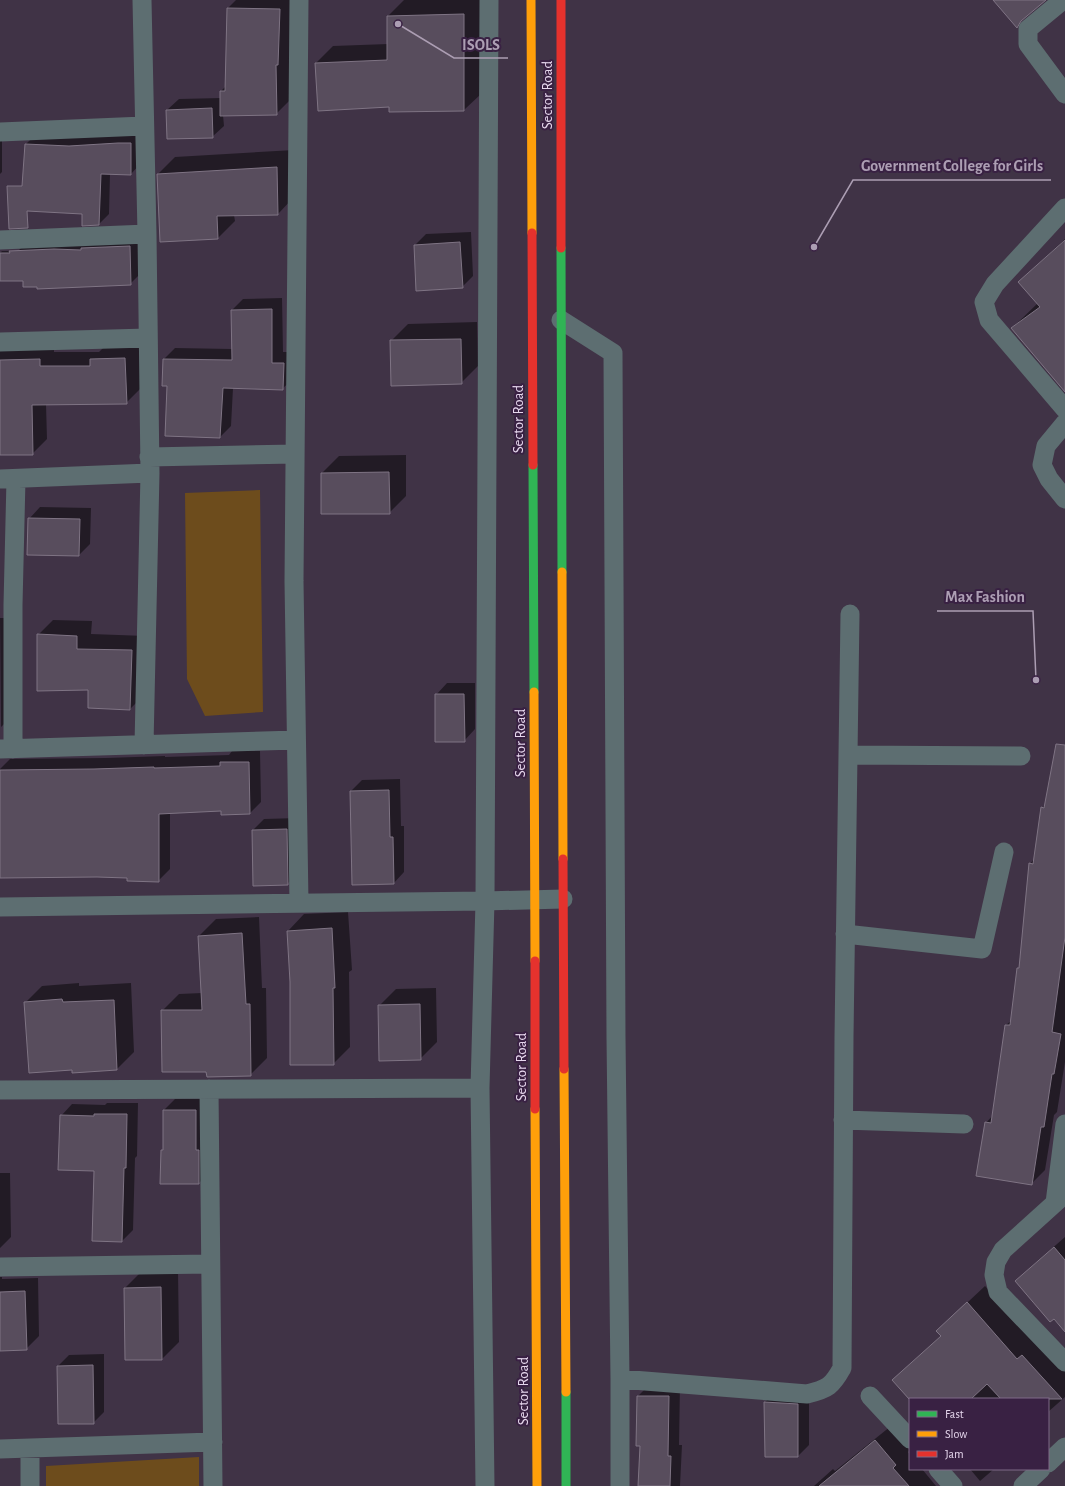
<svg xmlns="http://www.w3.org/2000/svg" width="1065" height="1486" viewBox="0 0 1065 1486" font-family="'Alegreya Sans',sans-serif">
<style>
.green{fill:#6d4c1c}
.shadow{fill:#0007}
.building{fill:#584d5d;stroke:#7f7484}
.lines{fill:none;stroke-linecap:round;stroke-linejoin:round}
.street{stroke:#5d6e71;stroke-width:19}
.fast{stroke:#30b455;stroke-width:9}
.slow{stroke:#ff9f0a;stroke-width:9}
.jam{stroke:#e5322d;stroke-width:9}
.labels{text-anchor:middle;stroke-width:4;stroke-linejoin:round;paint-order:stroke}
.street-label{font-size:15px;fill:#e6d7ed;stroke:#392143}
.leader{fill:none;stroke:#ac9eb3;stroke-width:1.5}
.callout-dot{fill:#ac9eb3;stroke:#392143;stroke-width:1.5}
.callout-label{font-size:16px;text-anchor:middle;font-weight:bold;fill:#ac9eb3;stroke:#392143;stroke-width:4;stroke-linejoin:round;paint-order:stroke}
</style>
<rect width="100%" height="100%" fill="#403346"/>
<path class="green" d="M 260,490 L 263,712 L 205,716 L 187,679 L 185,493 Z
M 199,1457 L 199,1486 L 46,1486 L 46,1466 Z"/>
<path class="shadow" d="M 236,0 L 294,0 L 291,99 L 276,114 L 223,115 L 224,126 L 212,137 L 167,110 L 179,99 L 221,98 L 221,91 L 226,86 L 228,8 Z
M 404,0 L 481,0 L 481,94 L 464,110 L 390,106 L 316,63 L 333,46 L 388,44 L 388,16 Z
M 36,134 L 141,134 L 140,164 L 131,174 L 110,174 L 109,214 L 99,224 L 83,213 L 21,209 L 26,144 Z
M 0,135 L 2,135 L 2,172 L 0,174 Z
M 294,150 L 294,197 L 278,214 L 234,215 L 235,221 L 218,238 L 158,174 L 175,157 Z
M 471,232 L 473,276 L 462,287 L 415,245 L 426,234 Z
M 138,237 L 139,275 L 130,284 L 0,280 L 0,253 L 2,251 L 18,251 L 27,242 Z
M 1065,239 L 1065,387 L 1012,328 L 1038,303 L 1019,282 Z
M 282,298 L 283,352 L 295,352 L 294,378 L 282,389 L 233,388 L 231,426 L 220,437 L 168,385 L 164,359 L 175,348 L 232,349 L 232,310 L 243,299 Z
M 477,322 L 478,366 L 461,383 L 391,341 L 408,324 Z
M 139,344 L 141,388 L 126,403 L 46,404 L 47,439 L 32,454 L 0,454 L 0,346 L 54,345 L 54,352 L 99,352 L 106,345 Z
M 406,455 L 406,496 L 389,513 L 322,473 L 339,456 Z
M 40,507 L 91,508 L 90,544 L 79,555 L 29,519 Z
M 0,618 L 9,618 L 12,716 L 1,727 Z
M 53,620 L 92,621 L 91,634 L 146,636 L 145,694 L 130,709 L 38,635 Z
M 447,683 L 475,683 L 475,729 L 464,741 L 436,695 Z
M 232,751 L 260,751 L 261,802 L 250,813 L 222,810 L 170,812 L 170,869 L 158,881 L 128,877 L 0,877 L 0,769 L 10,759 L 106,758 L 165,756 L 165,757 L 229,755 Z
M 1065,752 L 1065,1062 L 1057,1112 L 1054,1115 L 1045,1170 L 1031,1184 L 986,1123 L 993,1115 L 1006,1025 L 1012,1020 L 1018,969 L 1020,967 L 1030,864 L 1034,859 L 1042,808 L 1046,804 Z
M 400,779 L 401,826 L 404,826 L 404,872 L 393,884 L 351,791 L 362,780 Z
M 298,818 L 299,873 L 287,884 L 253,830 L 264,819 Z
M 348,912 L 352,970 L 349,972 L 350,1047 L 333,1064 L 291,982 L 288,931 L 304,914 Z
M 259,917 L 262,988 L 266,988 L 267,1058 L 250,1075 L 207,1071 L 162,1011 L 179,994 L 202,993 L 199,936 L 216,919 Z
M 79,983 L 79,986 L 131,983 L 134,1052 L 117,1069 L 73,1069 L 25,1003 L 42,986 Z
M 436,988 L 437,1042 L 420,1059 L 379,1006 L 396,989 Z
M 175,1099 L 207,1099 L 210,1172 L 199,1183 L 162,1151 L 164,1149 L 164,1110 Z
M 107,1103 L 138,1103 L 137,1156 L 135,1158 L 133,1230 L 122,1241 L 95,1170 L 61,1116 L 72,1104 L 105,1105 Z
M 0,1173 L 10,1173 L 11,1237 L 0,1248 Z
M 1065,1237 L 1065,1331 L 1017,1281 L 1032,1266 Z
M 178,1270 L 179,1342 L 162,1359 L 125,1288 L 142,1271 Z
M 0,1277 L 2,1277 L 2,1279 L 38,1278 L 39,1336 L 26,1349 L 0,1350 Z
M 985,1286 L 1035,1342 L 1065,1367 L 1065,1397 L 1048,1412 L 1048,1399 L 911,1399 L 910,1364 L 942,1335 L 937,1331 Z
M 104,1354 L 104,1412 L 93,1423 L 58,1366 L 69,1355 Z
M 649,1385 L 680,1385 L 679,1445 L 682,1445 L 680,1486 L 639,1486 L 641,1445 L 638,1396 Z
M 777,1391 L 809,1393 L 809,1445 L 798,1456 L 766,1456 L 765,1402 Z
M 891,1426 L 910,1450 L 908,1452 L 910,1455 L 910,1469 L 922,1469 L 936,1486 L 814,1486 L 833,1469 L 835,1471 Z
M 970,1469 L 994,1469 L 980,1481 Z"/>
<path class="building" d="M 993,0 L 1046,0 L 1021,21 L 1017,28 Z
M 227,8 L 280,9 L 278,65 L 276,65 L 277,115 L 220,116 L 220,91 L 225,91 Z
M 464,14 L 464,111 L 389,112 L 389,107 L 318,111 L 315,63 L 387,60 L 387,16 Z
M 212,108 L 213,138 L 167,139 L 166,110 Z
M 118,143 L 131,143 L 131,175 L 101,174 L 99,225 L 82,226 L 82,214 L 27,211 L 28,228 L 9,229 L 7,186 L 22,186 L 25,144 L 69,146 Z
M 277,167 L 278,215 L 217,216 L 218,239 L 160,242 L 157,174 Z
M 1065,240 L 1065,392 L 1011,328 L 1040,307 L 1018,282 Z
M 460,242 L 463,288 L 416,291 L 414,245 Z
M 130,246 L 131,285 L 37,289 L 37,287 L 23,287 L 23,281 L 0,281 L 0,253 L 10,253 L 9,251 L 54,249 L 81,250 L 81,248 Z
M 272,309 L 272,363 L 284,363 L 283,390 L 223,388 L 220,438 L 165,436 L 167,386 L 162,386 L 163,359 L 232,360 L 231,310 Z
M 461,339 L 462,384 L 391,386 L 390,340 Z
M 125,358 L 127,404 L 32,405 L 33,455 L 0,455 L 0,360 L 40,359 L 40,366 L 90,366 L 90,359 Z
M 389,472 L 390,514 L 321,514 L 321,473 Z
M 28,518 L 80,519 L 79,556 L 27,555 Z
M 37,634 L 77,636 L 77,649 L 132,650 L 130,710 L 88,708 L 88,690 L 37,691 Z
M 435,694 L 464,694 L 465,742 L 435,742 Z
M 1056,744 L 1065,745 L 1065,937 L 1052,1032 L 1061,1034 L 1054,1074 L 1052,1074 L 1044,1127 L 1041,1127 L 1032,1185 L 976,1176 L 985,1122 L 991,1123 L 1005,1025 L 1010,1025 L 1017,968 L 1019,968 L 1029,863 L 1033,864 L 1041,807 L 1044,808 Z
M 220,762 L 249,762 L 250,814 L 221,815 L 221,811 L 159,814 L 159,882 L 127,881 L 127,878 L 97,877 L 0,878 L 0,770 L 94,769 L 154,767 L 154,768 L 220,766 Z
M 389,790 L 390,837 L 393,837 L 394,884 L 352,885 L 350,791 Z
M 287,829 L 288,885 L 253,886 L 252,830 Z
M 332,928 L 335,988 L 333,988 L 334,1065 L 290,1065 L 290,982 L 287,931 Z
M 242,933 L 246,1004 L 250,1004 L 251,1076 L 207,1077 L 206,1072 L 162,1072 L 161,1010 L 202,1010 L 198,936 Z
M 62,999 L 63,1002 L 114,1000 L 117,1070 L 72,1073 L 72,1070 L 29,1073 L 24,1002 Z
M 420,1004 L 421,1060 L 379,1061 L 378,1005 Z
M 163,1110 L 196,1110 L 196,1150 L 199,1150 L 199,1184 L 160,1184 L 161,1150 L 163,1150 Z
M 94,1114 L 127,1114 L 126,1168 L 124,1168 L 122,1242 L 92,1241 L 94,1171 L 58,1170 L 60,1115 L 94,1116 Z
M 1054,1247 L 1065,1260 L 1065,1332 L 1054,1319 L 1050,1322 L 1015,1281 Z
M 161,1287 L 162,1360 L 125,1360 L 124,1288 Z
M 25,1291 L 27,1350 L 0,1351 L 0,1292 Z
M 967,1302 L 1017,1359 L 1022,1355 L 1062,1399 L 1001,1399 L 987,1384 L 971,1399 L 909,1399 L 892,1380 L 941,1336 L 936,1331 Z
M 93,1365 L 94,1424 L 58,1424 L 57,1366 Z
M 637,1396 L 669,1396 L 668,1456 L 671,1456 L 670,1486 L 638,1486 L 640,1446 L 636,1446 Z
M 764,1402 L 798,1404 L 798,1457 L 765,1457 Z
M 875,1440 L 896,1465 L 893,1468 L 909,1486 L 819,1486 Z"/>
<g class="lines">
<path class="street" d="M 142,0 L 147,234 L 150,473 L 144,745
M 1063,0 L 1028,29 L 1028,44 L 1065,94
M 0,132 L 144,126
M 1065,208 L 995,284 L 984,302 L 989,320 L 1065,409
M 0,240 L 147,234
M 561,320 L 613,353 L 616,1037 L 620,1379 L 620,1486
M 0,342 L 148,338
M 1065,423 L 1046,446 L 1042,465 L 1049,479 L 1065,499
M 149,457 L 295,454
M 0,479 L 150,473
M 0,749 L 296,740
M 13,749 L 13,605 L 16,479
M 848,755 L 1021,756
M 299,903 L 294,581 L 299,0
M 0,907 L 485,901 L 563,899
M 845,934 L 982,949 L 1004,852
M 209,1089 L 213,1486
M 0,1090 L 480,1088
M 843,1120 L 964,1124
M 1065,1194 L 1003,1250 L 996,1262 L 994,1275 L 998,1292 L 1065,1362
M 1055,1203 L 1065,1124
M 0,1267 L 210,1264
M 620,1379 L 807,1394 C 828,1389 832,1386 842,1368 L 844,1037 L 850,614
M 870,1396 L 910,1439
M 0,1449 L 213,1442
M 1048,1463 L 1065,1447
M 938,1469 L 953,1486
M 30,1486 L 30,1449
M 485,1486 L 480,1088 L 485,901 L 489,0
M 1023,1486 L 1041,1469"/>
<path class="fast" d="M 561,248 L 562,572
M 533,465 L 534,692
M 566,1392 L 566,1486"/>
<path class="slow" d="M 531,0 L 532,233
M 562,572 L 563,859
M 534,692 L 535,961
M 564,1069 L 566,1392
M 535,1109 L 537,1486"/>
<path class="jam" d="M 561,0 L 561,248
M 532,233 L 533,465
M 563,859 L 564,1069
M 535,961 L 535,1109"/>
</g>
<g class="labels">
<g class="street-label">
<text transform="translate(547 95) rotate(-90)" y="5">Sector Road</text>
<text transform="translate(518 419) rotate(-90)" y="5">Sector Road</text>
<text transform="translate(520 743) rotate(-90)" y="5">Sector Road</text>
<text transform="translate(521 1067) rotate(-90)" y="5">Sector Road</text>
<text transform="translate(523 1391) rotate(-90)" y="5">Sector Road</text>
</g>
</g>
<path class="leader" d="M398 24L454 58H508M814 247L853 180H1051M1036 680L1033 611H937"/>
<g class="callout-dot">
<circle cx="398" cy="24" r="4"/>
<circle cx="814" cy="247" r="4"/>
<circle cx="1036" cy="680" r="4"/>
</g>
<g class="callout-label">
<text x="481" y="50">ISOLS</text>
<text x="952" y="171">Government College for Girls</text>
<text x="985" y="602">Max Fashion</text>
</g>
<rect x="909" y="1398" width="140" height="72" fill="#392143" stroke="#7e6a87"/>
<rect x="917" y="1411" width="20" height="6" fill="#30b455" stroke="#7e6a87"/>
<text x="945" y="1418" font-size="12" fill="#e6d7ed">Fast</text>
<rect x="917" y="1431" width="20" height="6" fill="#ff9f0a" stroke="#7e6a87"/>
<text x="945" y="1438" font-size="12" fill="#e6d7ed">Slow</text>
<rect x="917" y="1451" width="20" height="6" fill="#e5322d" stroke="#7e6a87"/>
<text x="945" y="1458" font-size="12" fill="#e6d7ed">Jam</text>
</svg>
